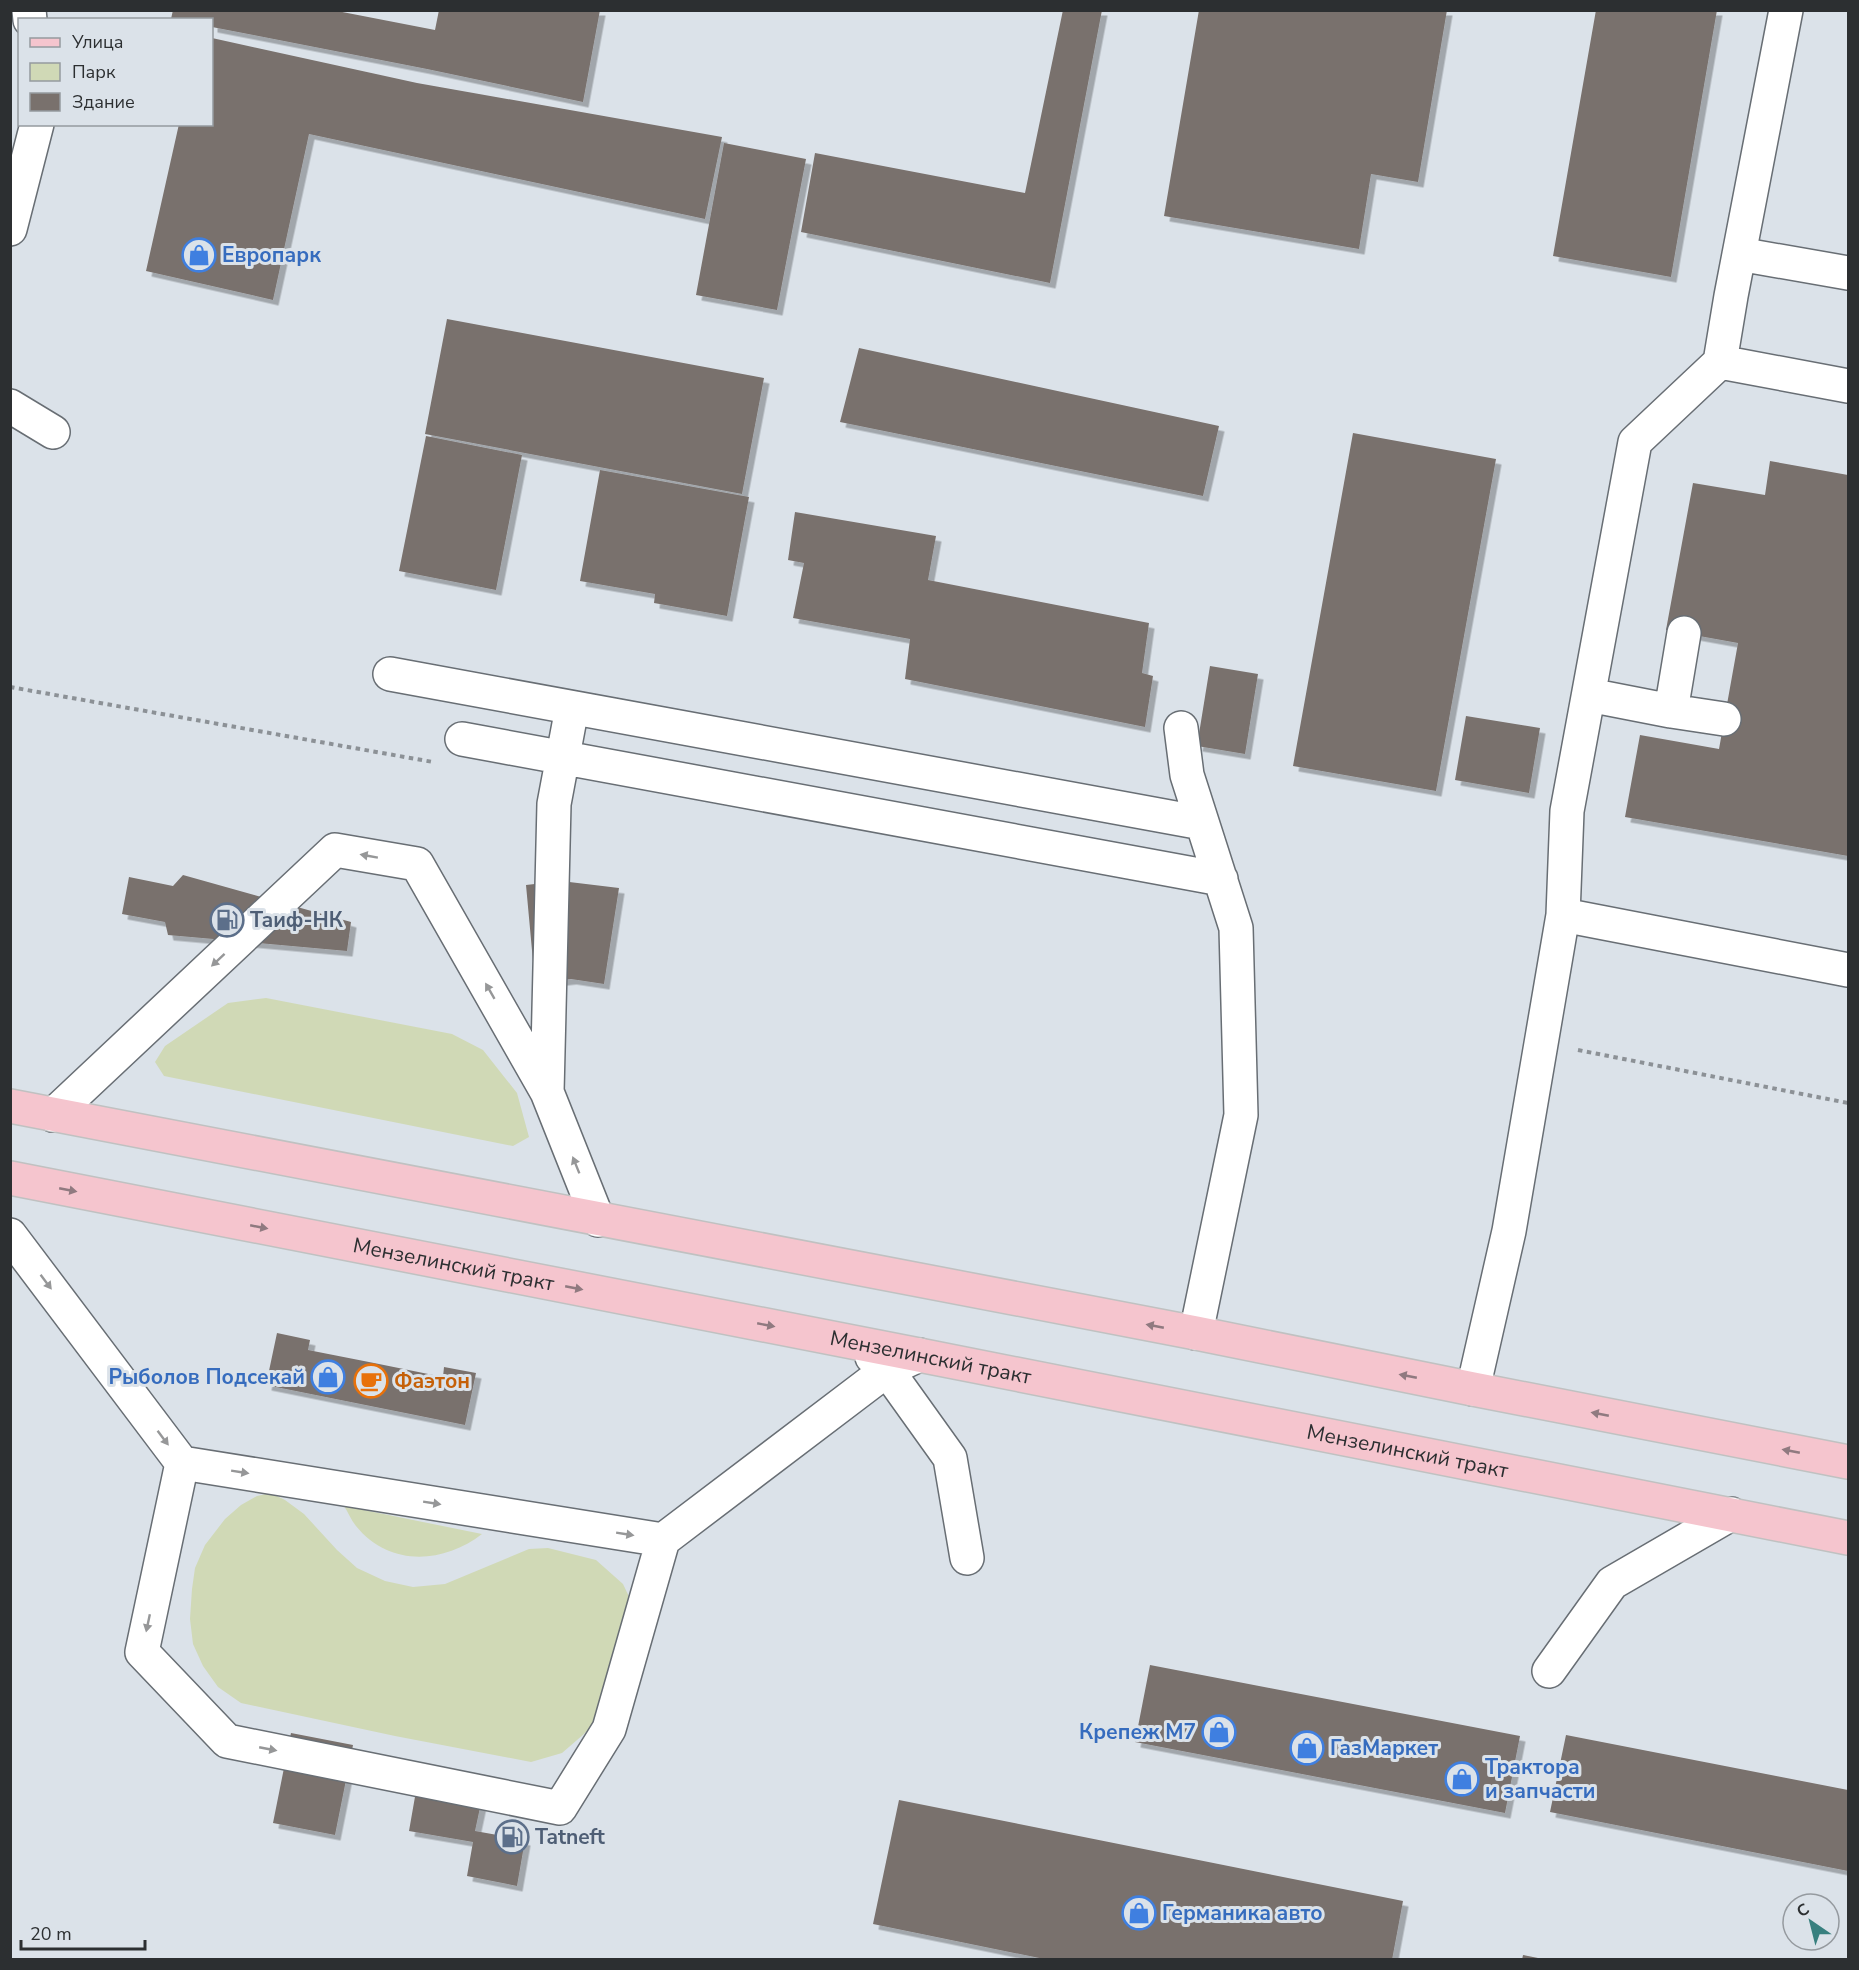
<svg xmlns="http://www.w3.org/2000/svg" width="1859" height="1970" viewBox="0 0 1859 1970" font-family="'Nunito Sans',sans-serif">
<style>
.green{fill:#d0d9b6}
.building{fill:#79716d;filter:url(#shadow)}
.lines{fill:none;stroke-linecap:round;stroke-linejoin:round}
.minor-casing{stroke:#686e74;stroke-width:36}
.major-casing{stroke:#c0c1c1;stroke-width:36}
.path{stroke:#8c9196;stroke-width:4;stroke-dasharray:4.5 4.5;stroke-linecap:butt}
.minor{stroke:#fff;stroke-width:33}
.major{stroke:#f5c5ce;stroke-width:33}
.oneway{fill:#969798}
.oneway2{fill:#907a80}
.labels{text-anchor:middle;stroke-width:6;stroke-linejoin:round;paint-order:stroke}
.shop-label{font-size:21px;font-weight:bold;fill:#366cbe;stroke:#dbe2e9;text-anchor:start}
.service-label{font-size:21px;font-weight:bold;fill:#4e5e75;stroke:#dbe2e9;text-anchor:start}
.street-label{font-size:21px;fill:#2c2f31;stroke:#dbe2e9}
.food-label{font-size:21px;font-weight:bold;fill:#c56008;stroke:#dbe2e9;text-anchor:start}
</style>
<defs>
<filter id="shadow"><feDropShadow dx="5.5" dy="5.5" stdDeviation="0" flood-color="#0004"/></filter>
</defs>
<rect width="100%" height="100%" fill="#dbe2e9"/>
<path class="green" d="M 266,998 L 452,1034 L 483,1050 L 517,1093 L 529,1137 L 513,1146 L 164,1076 L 155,1062 L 165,1046 L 228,1003 Z
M 271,1493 L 285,1500 L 304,1514 L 337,1550 L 357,1568 L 385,1581 L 413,1587 L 445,1584 L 529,1549 L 548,1548 L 596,1560 L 623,1584 L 633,1605 L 604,1711 L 584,1734 L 562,1753 L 531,1762 L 395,1736 L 241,1703 L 218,1687 L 203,1666 L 193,1644 L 190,1619 L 192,1589 L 195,1568 L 205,1545 L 225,1519 L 241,1505 L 257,1496 Z
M 344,1506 L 482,1534 C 443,1564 389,1567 356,1526 C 351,1520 348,1512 344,1506 Z"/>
<path class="building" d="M 173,10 L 332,10 L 435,30 L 439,10 L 600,10 L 583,102 L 427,69 L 212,27 L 212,20 L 171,19 Z
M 1063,10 L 1102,10 L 1050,283 L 801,232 L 815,153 L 1025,193 Z
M 1199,10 L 1447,10 L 1418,182 L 1371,174 L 1359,249 L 1164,216 Z
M 1596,10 L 1717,10 L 1671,277 L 1553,256 Z
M 212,38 L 417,83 L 722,137 L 705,219 L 309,134 L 273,300 L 146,271 L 179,124 L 212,124 Z
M 724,143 L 806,159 L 777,310 L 696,295 Z
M 447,319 L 764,378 L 742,494 L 425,434 Z
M 859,348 L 1219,426 L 1203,496 L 840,422 Z
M 1353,433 L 1496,459 L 1436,791 L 1293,766 Z
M 426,436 L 522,455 L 496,590 L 399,571 Z
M 1770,461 L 1848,475 L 1848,856 L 1625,817 L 1640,735 L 1719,749 L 1738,643 L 1666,630 L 1693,483 L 1765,495 Z
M 600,470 L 749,497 L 727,616 L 654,603 L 655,594 L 580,581 Z
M 795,512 L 936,536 L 928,580 L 1149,623 L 1142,673 L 1153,676 L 1145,727 L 905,679 L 910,639 L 793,618 L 804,563 L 788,560 Z
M 1210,666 L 1258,674 L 1245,754 L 1197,746 Z
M 1466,716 L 1540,728 L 1529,793 L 1455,780 Z
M 183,875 L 351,922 L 347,951 L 168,935 L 165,922 L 122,914 L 129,877 L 173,886 Z
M 561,881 L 619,888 L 604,984 L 571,979 L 535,983 L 526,885 Z
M 277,1333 L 310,1340 L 308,1350 L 374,1363 L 443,1377 L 444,1367 L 476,1373 L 465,1425 L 266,1385 Z
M 1150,1665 L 1520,1736 L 1505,1813 L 1135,1742 Z
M 291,1733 L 353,1745 L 335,1835 L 273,1823 Z
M 1566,1735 L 1848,1790 L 1848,1871 L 1550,1812 Z
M 416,1791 L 481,1803 L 475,1831 L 525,1840 L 517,1886 L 467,1876 L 473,1842 L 409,1831 Z
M 899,1800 L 1403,1901 L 1392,1960 L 1049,1960 L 873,1924 Z
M 1523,1955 L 1538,1958 L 1538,1960 L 1522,1960 Z"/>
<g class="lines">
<g class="minor-casing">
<path id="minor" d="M 29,10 L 30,20
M 10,229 L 37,124
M 1739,254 L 1848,273
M 1720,362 L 1731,296 L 1786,10
M 10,406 L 53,432
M 390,674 L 1202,823
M 1589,695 L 1671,711 L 1724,719
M 1671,711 L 1684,633
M 1181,728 L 1187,775 L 1236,928 L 1241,1115 L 1196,1333
M 462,739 L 1221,879
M 1563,915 L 1567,811 L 1635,442 L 1720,362 L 1848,386
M 547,1092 L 554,804 L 572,708
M 53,1115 L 335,850 L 417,864 L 547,1092 L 598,1220
M 10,1235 L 182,1463 L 142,1652 L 227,1741 L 560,1808 L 609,1729 L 663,1540 L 887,1370 L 919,1355
M 872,1357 L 887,1370 L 950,1458 L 967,1558
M 1473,1389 L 1509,1231 L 1563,915 L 1848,970
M 182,1463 L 663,1540
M 1549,1671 L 1612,1583 L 1731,1514"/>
</g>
<g class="major-casing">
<g id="major">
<path d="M 10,1106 L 1196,1333 L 1473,1389 L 1848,1462"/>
<path id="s1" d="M 10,1178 L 919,1355 L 1848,1538"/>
</g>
</g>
<path class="path" d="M 10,687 L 433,762
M 1578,1050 L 1848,1103"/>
<use href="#minor" class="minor"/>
<use href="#major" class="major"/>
</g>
<defs><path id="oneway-solid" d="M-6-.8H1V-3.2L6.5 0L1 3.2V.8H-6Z" transform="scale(1.5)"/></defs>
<g class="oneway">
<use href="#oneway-solid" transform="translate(369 856) rotate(-170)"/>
<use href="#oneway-solid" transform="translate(218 960) rotate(137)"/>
<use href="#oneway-solid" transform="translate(490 991) rotate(-120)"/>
<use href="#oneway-solid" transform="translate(576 1165) rotate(-112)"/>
<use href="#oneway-solid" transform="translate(46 1282) rotate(53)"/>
<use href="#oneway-solid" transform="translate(163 1438) rotate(53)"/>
<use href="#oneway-solid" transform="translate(240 1472) rotate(9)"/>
<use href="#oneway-solid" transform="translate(432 1503) rotate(9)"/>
<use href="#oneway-solid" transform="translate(625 1534) rotate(9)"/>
<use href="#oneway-solid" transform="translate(148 1623) rotate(102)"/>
<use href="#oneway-solid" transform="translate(268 1749) rotate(11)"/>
</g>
<g class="oneway2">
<use href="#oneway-solid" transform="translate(68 1190) rotate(11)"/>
<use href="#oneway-solid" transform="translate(259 1227) rotate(11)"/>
<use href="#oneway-solid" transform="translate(574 1288) rotate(11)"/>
<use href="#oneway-solid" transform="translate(766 1325) rotate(11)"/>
<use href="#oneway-solid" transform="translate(1155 1326) rotate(-169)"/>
<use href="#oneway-solid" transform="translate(1408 1376) rotate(-169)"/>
<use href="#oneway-solid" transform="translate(1600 1414) rotate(-169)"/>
<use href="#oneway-solid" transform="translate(1791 1451) rotate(-169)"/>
</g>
<defs>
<g id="shop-ring" transform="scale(1.725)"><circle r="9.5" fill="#dbe2e9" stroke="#3f7fe0" stroke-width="1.5"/><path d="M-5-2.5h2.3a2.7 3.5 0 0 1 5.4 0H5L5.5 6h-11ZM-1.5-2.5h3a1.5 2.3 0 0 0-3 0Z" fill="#3f7fe0"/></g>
<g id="fuel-ring" transform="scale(1.725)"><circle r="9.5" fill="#dbe2e9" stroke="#5c6f8a" stroke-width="1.5"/><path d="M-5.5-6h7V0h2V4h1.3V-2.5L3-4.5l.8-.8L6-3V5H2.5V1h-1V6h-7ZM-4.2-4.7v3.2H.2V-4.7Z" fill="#5c6f8a"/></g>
<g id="cafe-ring" transform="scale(1.725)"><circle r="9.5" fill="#dbe2e9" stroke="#e8710a" stroke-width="1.5"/><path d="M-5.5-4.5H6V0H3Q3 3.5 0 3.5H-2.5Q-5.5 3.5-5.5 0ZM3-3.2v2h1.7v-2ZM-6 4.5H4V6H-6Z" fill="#e8710a"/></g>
</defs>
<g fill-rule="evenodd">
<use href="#shop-ring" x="199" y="255"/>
<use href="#fuel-ring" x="227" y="920"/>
<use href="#shop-ring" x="328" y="1377"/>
<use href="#cafe-ring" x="371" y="1381"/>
<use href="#shop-ring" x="1219" y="1732"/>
<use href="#shop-ring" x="1307" y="1748"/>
<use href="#shop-ring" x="1462" y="1779"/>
<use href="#fuel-ring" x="512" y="1837"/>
<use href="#shop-ring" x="1139" y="1913"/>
</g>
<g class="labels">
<g class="shop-label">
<text x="222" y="262">Европарк</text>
<text x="305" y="1384" text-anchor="end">Рыболов Подсекай</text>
<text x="1196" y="1739" text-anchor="end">Крепеж М7</text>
<text x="1330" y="1755">ГазМаркет</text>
<text x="1485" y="1774">Трактора<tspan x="1485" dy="24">и запчасти</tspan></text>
<text x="1162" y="1920">Германика авто</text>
</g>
<g class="service-label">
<text x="250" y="927">Таиф-НК</text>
<text x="535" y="1844">Tatneft</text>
</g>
<g class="street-label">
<text dy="7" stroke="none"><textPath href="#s1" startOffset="452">Мензелинский тракт</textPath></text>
<text dy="7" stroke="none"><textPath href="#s1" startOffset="938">Мензелинский тракт</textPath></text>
<text dy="7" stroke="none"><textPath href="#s1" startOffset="1424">Мензелинский тракт</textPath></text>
</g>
<g class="food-label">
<text x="394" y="1388">Фаэтон</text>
</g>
</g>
<rect width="1859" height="1970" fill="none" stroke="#2c2f31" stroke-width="24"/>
<rect x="18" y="18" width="195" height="108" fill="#dbe2e9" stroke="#959a9f" stroke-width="1.5"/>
<rect x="30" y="38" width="30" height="9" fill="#f5c5ce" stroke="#959a9f" stroke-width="1.5"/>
<text x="72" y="48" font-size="18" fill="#2c2f31">Улица</text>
<rect x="30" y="63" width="30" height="18" fill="#d0d9b6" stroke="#959a9f" stroke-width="1.5"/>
<text x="72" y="78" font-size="18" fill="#2c2f31">Парк</text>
<rect x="30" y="93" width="30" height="18" fill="#79716d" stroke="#959a9f" stroke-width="1.5"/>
<text x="72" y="108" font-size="18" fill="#2c2f31">Здание</text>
<g transform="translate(1811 1922) rotate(325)"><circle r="28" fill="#dbe2e9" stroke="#959a9f" stroke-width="1.5"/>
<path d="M0-4.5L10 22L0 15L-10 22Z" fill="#38807f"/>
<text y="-9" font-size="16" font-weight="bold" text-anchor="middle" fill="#2c2f31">С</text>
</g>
<path d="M21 1940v9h124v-9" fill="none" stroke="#2c2f31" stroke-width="3"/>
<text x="30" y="1940" font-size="18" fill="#2c2f31" stroke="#dbe2e9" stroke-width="4.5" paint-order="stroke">20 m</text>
</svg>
